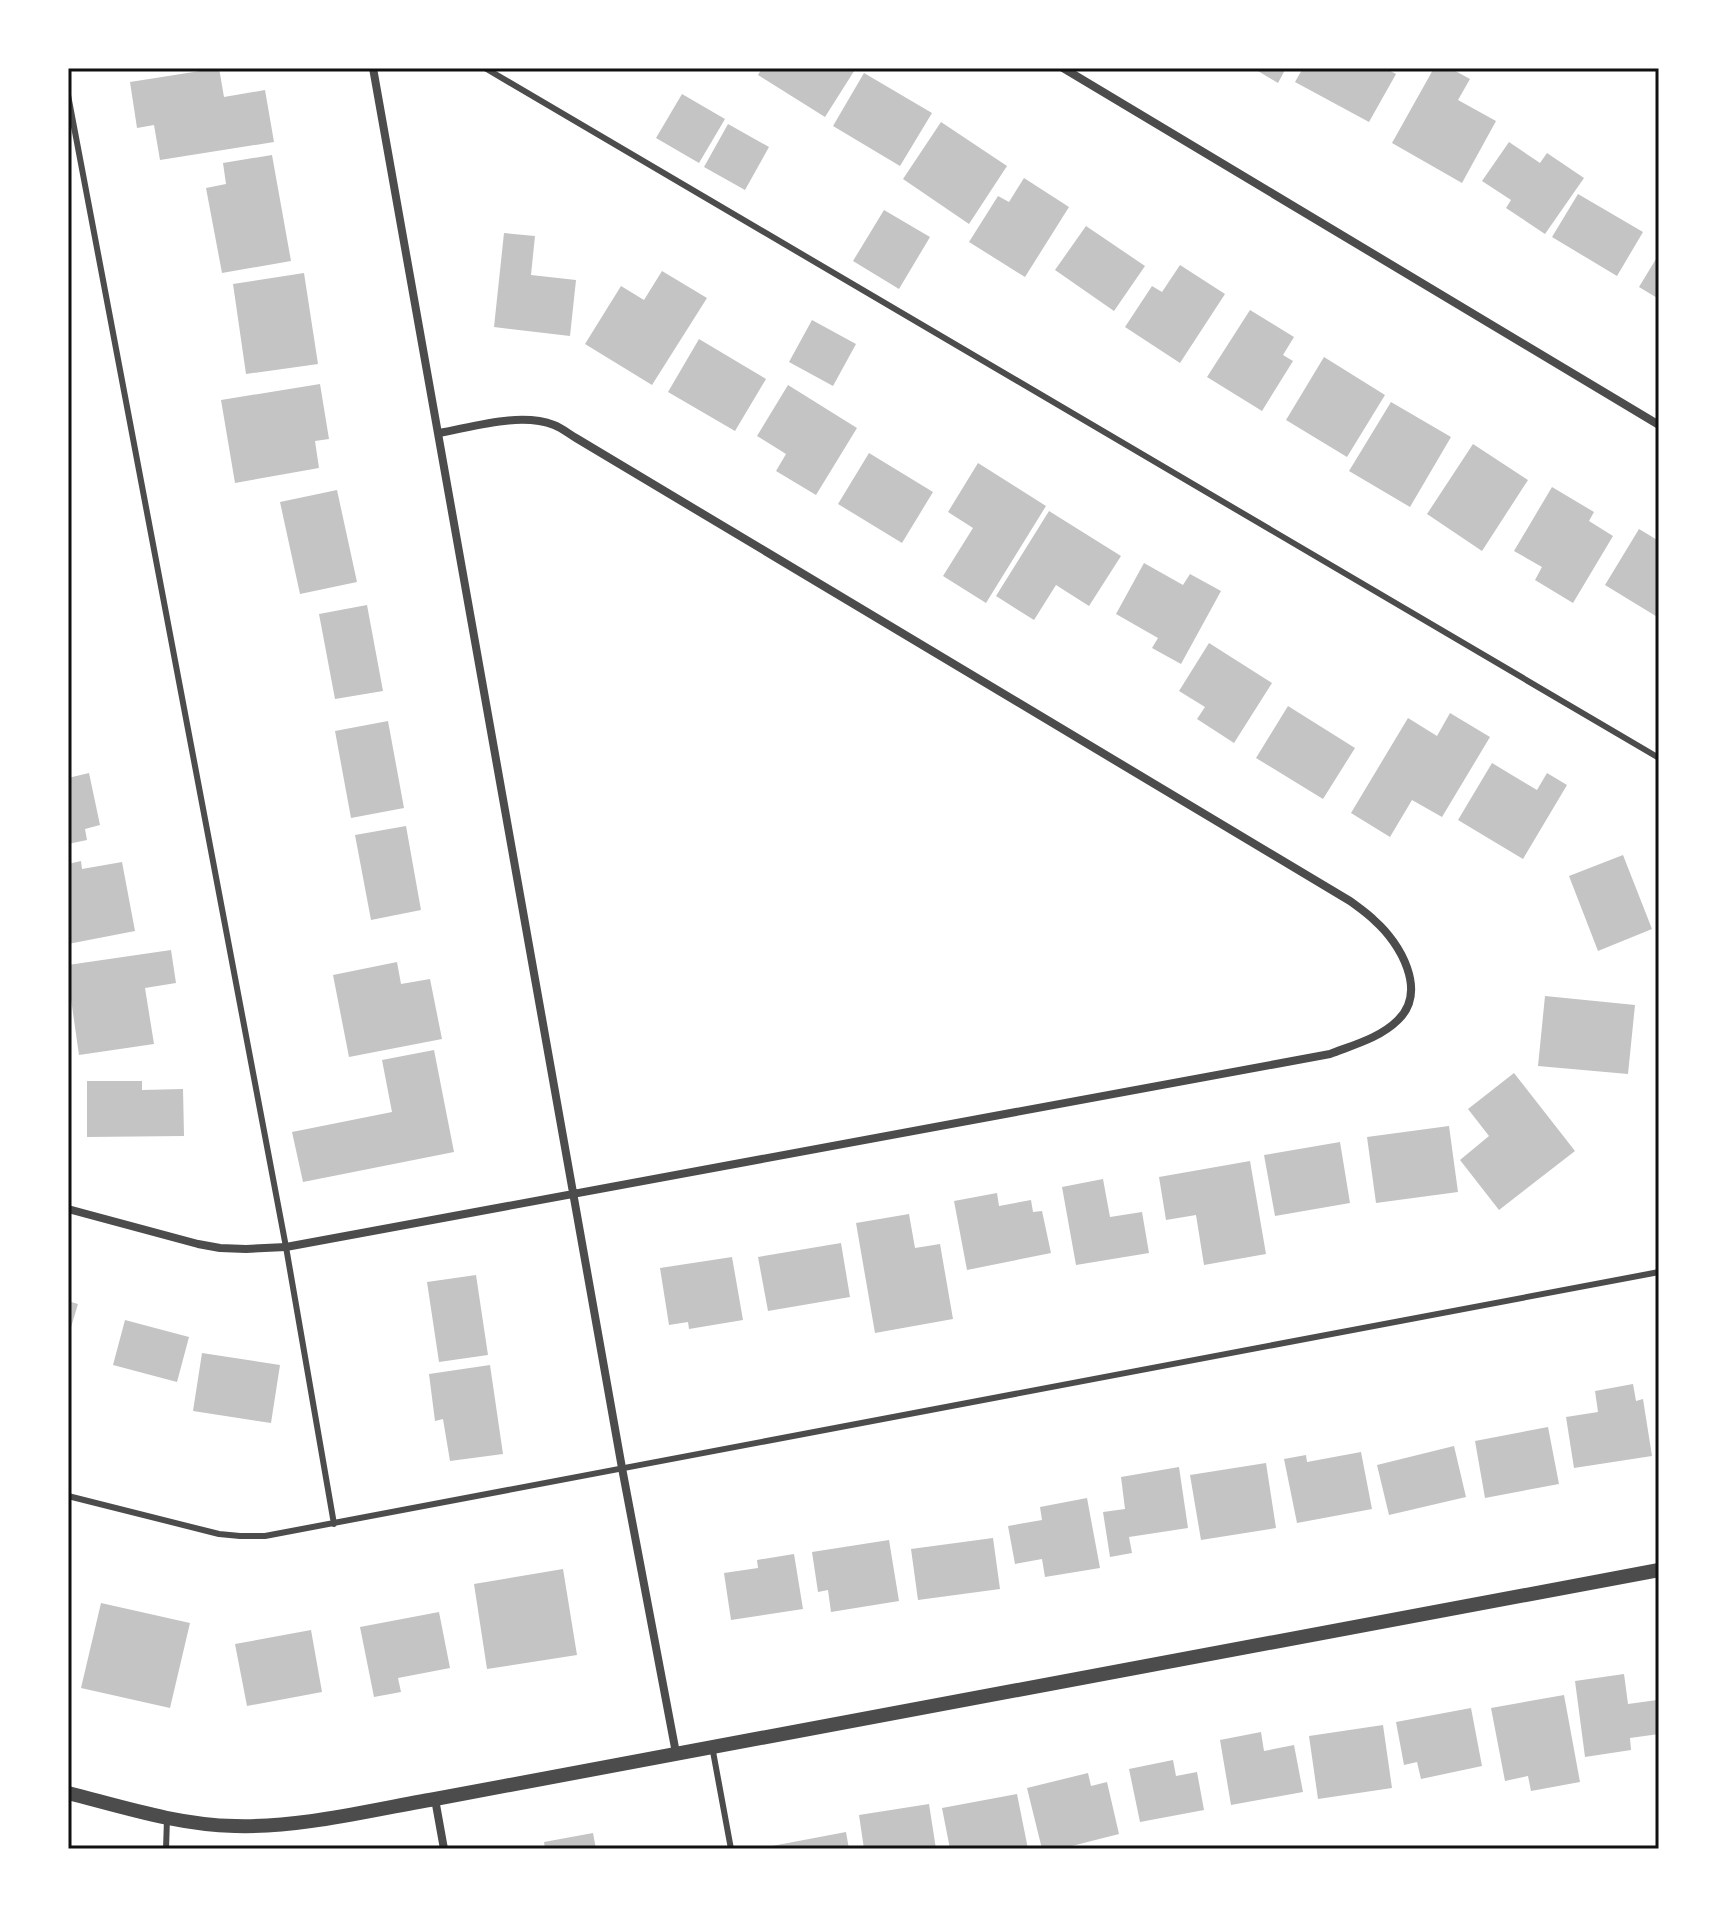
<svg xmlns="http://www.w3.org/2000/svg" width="1727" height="1917" viewBox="0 0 1727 1917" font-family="Raleway,sans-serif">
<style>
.building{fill:#c4c4c4}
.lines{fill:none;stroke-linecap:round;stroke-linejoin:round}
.service{stroke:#4c4c4c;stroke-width:6}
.minor{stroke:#4c4c4c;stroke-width:8}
.tertiary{stroke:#4c4c4c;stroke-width:14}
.neatline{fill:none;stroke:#111;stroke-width:3}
</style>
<rect width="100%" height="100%" fill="#fff"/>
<path class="building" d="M 219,68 L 224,97 L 265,90 L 274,142 L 160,160 L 154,125 L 137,128 L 130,82 Z
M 762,68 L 856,68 L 825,117 L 758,75 Z
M 1253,68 L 1286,68 L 1278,83 Z
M 1303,68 L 1385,68 L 1396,74 L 1369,122 L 1295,82 Z
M 1434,68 L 1450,68 L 1470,79 L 1458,100 L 1496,121 L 1462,183 L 1392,143 Z
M 864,73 L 932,113 L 900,166 L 833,126 Z
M 682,94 L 725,119 L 699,163 L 656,138 Z
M 941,122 L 1007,166 L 969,224 L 903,179 Z
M 728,124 L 769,147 L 745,190 L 704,167 Z
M 1509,142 L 1540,163 L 1547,153 L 1584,178 L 1545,234 L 1506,208 L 1511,200 L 1482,181 Z
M 272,155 L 291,261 L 222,273 L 206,188 L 226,184 L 223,163 Z
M 1024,178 L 1069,207 L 1025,277 L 969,242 L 998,196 L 1009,202 Z
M 1578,194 L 1643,232 L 1617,276 L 1552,237 Z
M 884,210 L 930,237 L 899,289 L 853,261 Z
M 1086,226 L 1145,266 L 1114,311 L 1055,270 Z
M 504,233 L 535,236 L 531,275 L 576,280 L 570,336 L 494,327 Z
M 1659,254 L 1659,299 L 1639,287 Z
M 1180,265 L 1225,294 L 1180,363 L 1125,327 L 1152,286 L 1162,292 Z
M 662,271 L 707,298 L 652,385 L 585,344 L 621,286 L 644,300 Z
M 304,273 L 318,364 L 246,374 L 233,284 Z
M 1250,310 L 1294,337 L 1283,355 L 1293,361 L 1262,411 L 1207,377 Z
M 812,320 L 856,344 L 833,386 L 789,362 Z
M 699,339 L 766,379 L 735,431 L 668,392 Z
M 1324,357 L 1385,395 L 1347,457 L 1286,420 Z
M 320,384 L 329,439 L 315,441 L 319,468 L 235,483 L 221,400 Z
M 788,385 L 857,428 L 816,495 L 776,471 L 786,454 L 757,436 Z
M 1391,402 L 1451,437 L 1410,507 L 1349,471 Z
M 1473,444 L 1528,480 L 1482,551 L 1427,514 Z
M 869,453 L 933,492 L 902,543 L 838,504 Z
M 978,463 L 1046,506 L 986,603 L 943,576 L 973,528 L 948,512 Z
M 1552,487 L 1594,512 L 1589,521 L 1613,536 L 1573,603 L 1535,580 L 1542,567 L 1514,551 Z
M 337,490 L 357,582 L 300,594 L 280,502 Z
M 1049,511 L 1121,556 L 1089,606 L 1056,585 L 1034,620 L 996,596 Z
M 1639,529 L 1659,541 L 1659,618 L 1605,585 Z
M 1144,563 L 1183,585 L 1190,574 L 1221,591 L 1181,664 L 1152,648 L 1158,638 L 1116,614 Z
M 367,605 L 383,691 L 335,699 L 319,614 Z
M 1209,643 L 1272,683 L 1234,743 L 1197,719 L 1205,707 L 1179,691 Z
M 1288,706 L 1355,748 L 1323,799 L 1256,758 Z
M 1450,713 L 1490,737 L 1442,817 L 1412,800 L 1390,837 L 1351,813 L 1408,718 L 1437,736 Z
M 388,721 L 404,808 L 351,818 L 335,731 Z
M 1492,763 L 1537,790 L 1547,773 L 1567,785 L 1523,859 L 1458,820 Z
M 89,773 L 100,825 L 85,829 L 87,840 L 68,844 L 68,778 Z
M 406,826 L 421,910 L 371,920 L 355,835 Z
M 1623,855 L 1652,929 L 1598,951 L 1569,876 Z
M 81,861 L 82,869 L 122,862 L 135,931 L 68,944 L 68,864 Z
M 171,950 L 176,983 L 145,988 L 154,1044 L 79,1055 L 68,978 L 68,965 Z
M 397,962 L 401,984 L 430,979 L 442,1039 L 349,1057 L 333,975 Z
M 1545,996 L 1635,1005 L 1628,1074 L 1538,1066 Z
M 434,1050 L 454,1152 L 303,1182 L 292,1132 L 392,1112 L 382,1060 Z
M 1514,1073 L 1575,1151 L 1499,1210 L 1460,1160 L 1489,1136 L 1468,1109 Z
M 87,1081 L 142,1081 L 142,1090 L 183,1089 L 184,1136 L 87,1137 Z
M 1449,1126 L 1458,1192 L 1376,1203 L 1367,1137 Z
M 1340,1142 L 1350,1203 L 1275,1216 L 1264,1155 Z
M 1250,1161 L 1266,1254 L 1204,1265 L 1196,1215 L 1166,1220 L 1159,1177 Z
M 1103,1179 L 1110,1217 L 1142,1212 L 1149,1253 L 1076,1265 L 1062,1187 Z
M 997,1193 L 999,1206 L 1031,1200 L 1033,1212 L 1042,1211 L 1051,1253 L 967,1270 L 954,1201 Z
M 909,1214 L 915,1248 L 940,1244 L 953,1319 L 875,1333 L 856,1223 Z
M 841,1243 L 850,1297 L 768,1311 L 758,1257 Z
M 732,1257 L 743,1320 L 689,1329 L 688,1322 L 669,1325 L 660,1268 Z
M 476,1275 L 488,1355 L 439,1362 L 427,1282 Z
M 68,1301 L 78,1304 L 69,1334 L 68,1334 Z
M 125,1320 L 189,1337 L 177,1382 L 113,1365 Z
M 202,1353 L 280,1365 L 271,1423 L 193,1411 Z
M 490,1365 L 503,1454 L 450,1461 L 443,1419 L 435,1421 L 429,1374 Z
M 1633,1384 L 1636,1401 L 1643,1399 L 1652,1456 L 1574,1468 L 1566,1417 L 1598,1412 L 1595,1391 Z
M 1548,1427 L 1559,1484 L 1485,1498 L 1475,1441 Z
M 1454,1446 L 1466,1497 L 1389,1515 L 1377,1465 Z
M 1361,1452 L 1372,1509 L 1297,1523 L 1284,1459 L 1306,1455 L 1307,1462 Z
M 1266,1463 L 1276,1528 L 1201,1540 L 1190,1475 Z
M 1179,1467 L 1188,1528 L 1129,1537 L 1132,1553 L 1110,1557 L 1103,1512 L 1125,1509 L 1121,1477 Z
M 1087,1498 L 1100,1568 L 1045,1577 L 1042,1559 L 1015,1564 L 1008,1526 L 1042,1520 L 1040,1507 Z
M 993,1538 L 1000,1589 L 918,1600 L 911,1549 Z
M 889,1540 L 899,1601 L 831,1612 L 828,1590 L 818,1592 L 812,1552 Z
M 794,1554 L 803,1609 L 731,1620 L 724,1573 L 758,1568 L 757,1560 Z
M 563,1569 L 577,1655 L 487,1669 L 474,1584 Z
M 101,1603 L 190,1623 L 170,1708 L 81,1688 Z
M 439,1612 L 450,1668 L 398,1678 L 401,1692 L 374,1697 L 360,1627 Z
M 311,1630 L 322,1692 L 247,1706 L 235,1644 Z
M 1624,1674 L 1628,1704 L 1657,1700 L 1659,1734 L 1630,1738 L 1631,1750 L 1585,1757 L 1575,1681 Z
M 1564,1695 L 1580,1782 L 1531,1791 L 1528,1776 L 1505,1781 L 1491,1708 Z
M 1471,1708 L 1482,1766 L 1421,1779 L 1417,1762 L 1404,1765 L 1396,1722 Z
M 1383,1725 L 1392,1788 L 1318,1799 L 1309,1736 Z
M 1261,1732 L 1264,1751 L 1294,1745 L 1303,1792 L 1231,1805 L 1220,1740 Z
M 1173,1760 L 1176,1776 L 1197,1772 L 1204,1810 L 1140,1822 L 1129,1769 Z
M 1088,1773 L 1091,1786 L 1107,1782 L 1119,1834 L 1060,1849 L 1042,1849 L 1027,1788 Z
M 1017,1794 L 1028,1849 L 950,1849 L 942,1808 Z
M 929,1804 L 936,1849 L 864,1849 L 859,1815 Z
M 846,1832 L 849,1849 L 773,1849 L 772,1846 Z
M 593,1833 L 596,1849 L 545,1849 L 544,1842 Z"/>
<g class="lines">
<path class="service" d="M 485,68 L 1659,758
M 68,95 L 286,1247 L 334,1524
M 68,1496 L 219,1534 L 240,1536 L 265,1536 L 1659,1272
M 712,1746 L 731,1849
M 166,1849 L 167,1819"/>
<path class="minor" d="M 373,68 L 622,1468 L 676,1753
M 1063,68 L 1659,425
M 68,1209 L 198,1244 L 220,1248 L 246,1249 L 286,1247 L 1330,1054 C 1353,1045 1380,1038 1398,1020 C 1428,991 1400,943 1375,921 C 1367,913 1358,907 1350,901 L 576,438 C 569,434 562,428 554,425 C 520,412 473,427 439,433
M 435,1799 L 444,1849"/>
<path class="tertiary" d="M 68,1793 C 123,1807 178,1825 235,1826 C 301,1828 370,1810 435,1799 L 1659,1570"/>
</g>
<rect width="1727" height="1917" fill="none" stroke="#ffffff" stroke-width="140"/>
<rect x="70" y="70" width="1587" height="1777" class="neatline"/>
</svg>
